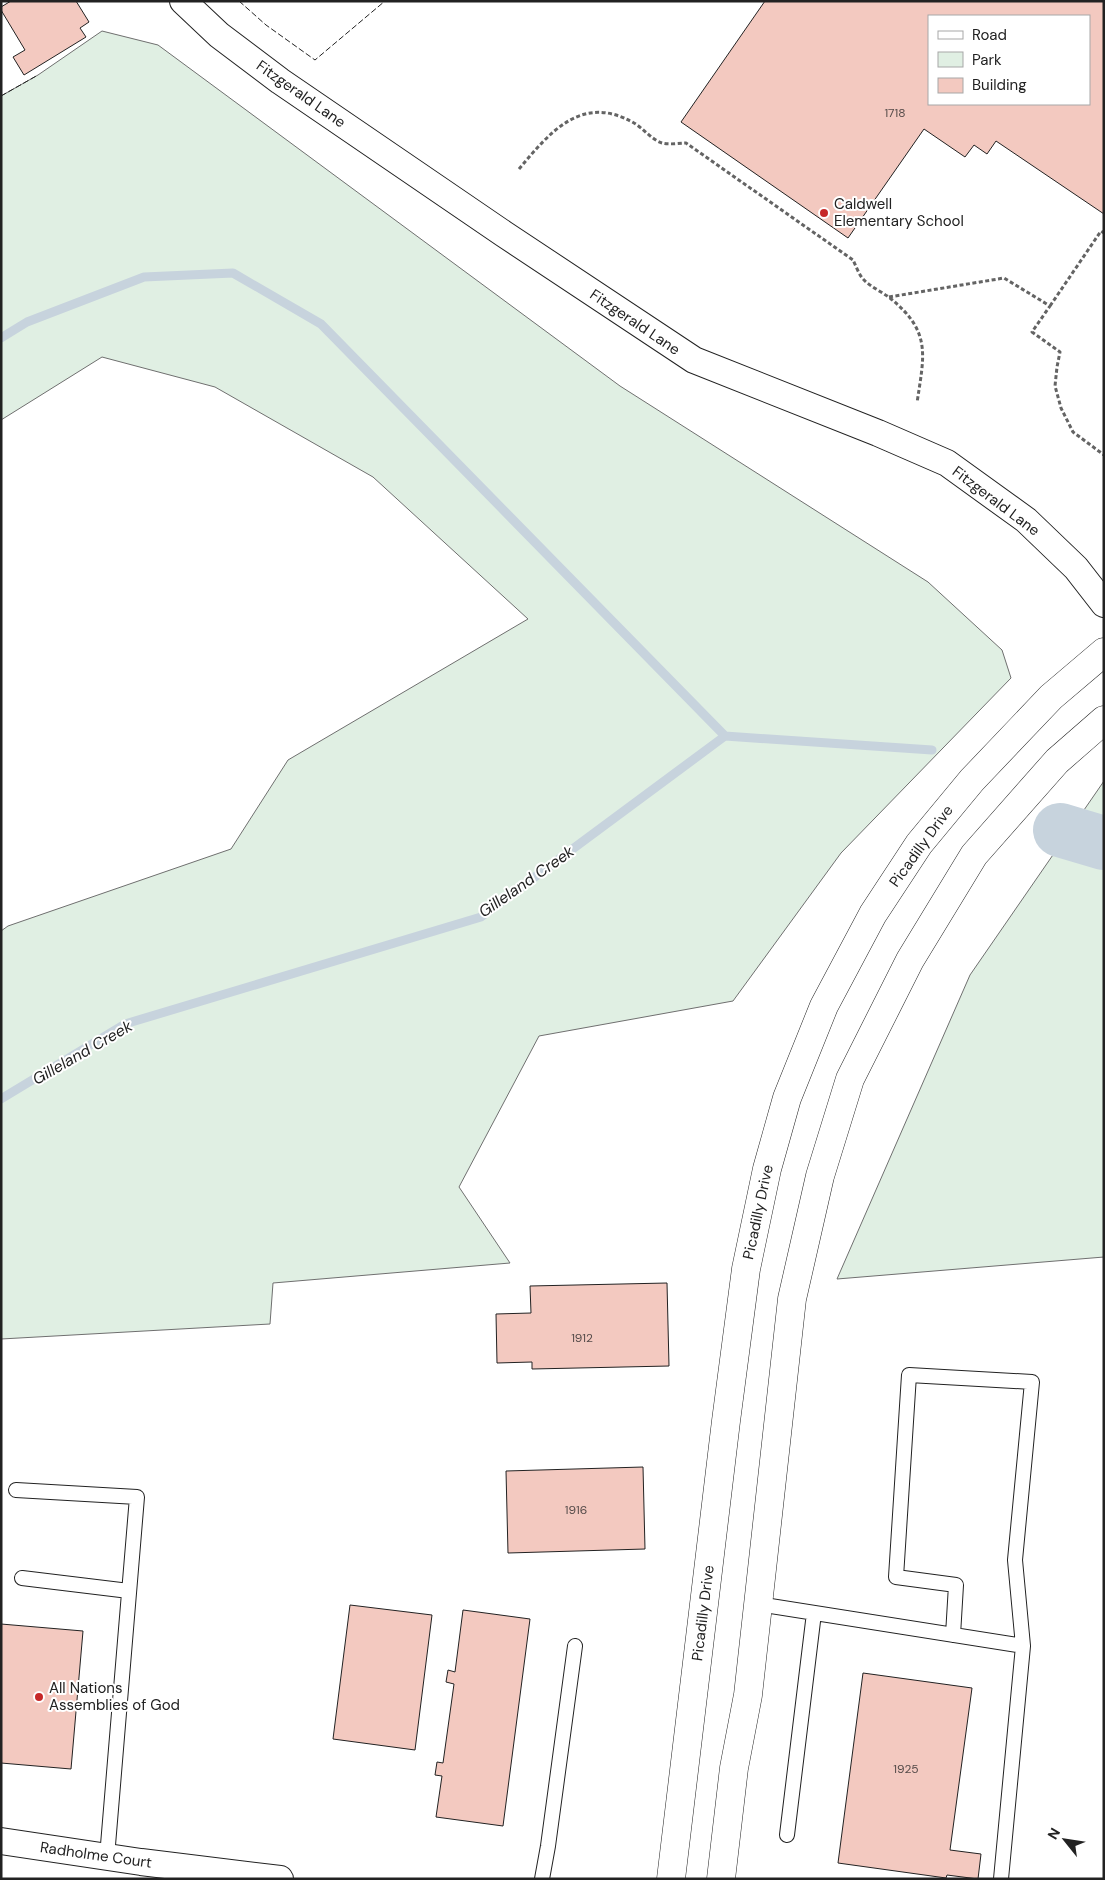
<svg xmlns="http://www.w3.org/2000/svg" width="1105" height="1880" font-family="'DM Sans',sans-serif">
	<rect width="100%" height="100%" fill="#fff"/>
	<path fill="#e0efe3" stroke="#6f6f6f" d="M102 31 158 45 620 386 928 582 1002 650 1011 678 841 853 733 1001 539 1036 459 1187 510 1263 273 1283 270 1324 1 1339V931L8 926 231 849 288 760 528 619 373 477 215 387 102 357 1 420V96L38 75Z
		M1104 781V1257L837 1279 970 975Z"/>
	<g fill="none" stroke-linecap="round" stroke-linejoin="round">
		<path stroke="#c7d3dd" stroke-width="9" d="M1 338 27 322 144 277 233 273 321 324 725 736
			M1 1099 125 1024 481 917 725 736 932 750"/>
		<path stroke="#c7d3dd" stroke-width="54" d="M1060 830 1104 843"/>
	</g>
	<path fill="#f3c9c0" stroke="#222" fill-rule="evenodd" d="M11 1H76L89 22 80 28 86 37 24 75 13 57 25 50 1 10V7Z
		M765 1H1104V214L996 141 987 154 974 145 965 157 924 129 848 238 681 122ZM929 16H1089V104H929Z
		M667 1283 669 1366 532 1369V1362L497 1363 496 1314 531 1313 530 1286Z
		M643 1467 645 1549 508 1553 506 1471Z
		M350 1605 432 1615 415 1750 333 1739Z
		M463 1610 530 1619 503 1826 436 1817 442 1776 435 1775 437 1762 443 1763 454 1684 446 1682 448 1670 455 1672Z
		M1 1624 83 1631 71 1769 1 1763Z
		M863 1673 972 1688 950 1850 981 1854 978 1879 947 1875 946 1878 838 1863Z"/>
	<g fill="none" stroke-linecap="round" stroke-linejoin="round">
		<defs>
			<path id="service" d="M16 1490 137 1497 107 1857
				M22 1578 129 1591
				M758 1604 1023 1646 1001 1879
				M953 1635 956 1585 896 1577 909 1375 1032 1382 1015 1560 1023 1646
				M787 1835 814 1613
				M542 1879 548 1846 575 1646"/>
			<path id="minor" d="M183 1 219 35 280 81 504 234 694 360 878 433 947 463 1026 520 1076 568 1104 604
				M1 1841 141 1862 280 1879"/>
			<path id="tertiary" d="M671 1879 726 1421 746 1269 767 1169 787 1098 824 1006 873 914 919 844 972 780 1051 697 1104 652
				M721 1879 734 1768 748 1695 792 1299 820 1176 850 1079 910 960 974 855 1057 761 1104 720"/>
		</defs>
		<use href="#service" stroke="#222" stroke-width="16"/>
		<use href="#minor" stroke="#222" stroke-width="28"/>
		<use href="#tertiary" stroke="#222" stroke-width="29"/>
		<path stroke="#646464" stroke-width="3" stroke-dasharray="4 2.5" stroke-linecap="butt" d="M519 169C550 132 582 93 634 123 643 128 652 140 662 143 669 145 679 143 686 143L853 260C856 266 859 275 864 280 871 287 882 292 890 298 932 332 924 355 917 403
			M889 297 1004 278 1050 306 1032 332 1060 352 1057 367 1055 386 1061 408 1073 432 1104 455
			M1050 306 1101 231 1104 233"/>
		<use href="#service" stroke="#fff" stroke-width="14"/>
		<use href="#minor" stroke="#fff" stroke-width="26"/>
		<use href="#tertiary" stroke="#fff" stroke-width="28"/>
		<path stroke="#222" stroke-width="1" stroke-dasharray="6 2.5" stroke-linecap="butt" d="M239 1 266 25 315 60 385 1
			M1 96 38 75"/>
	</g>
	<g fill="#c62828" stroke="#fff" stroke-width="2">
		<circle cx="824" cy="213" r="5"/>
		<circle cx="39" cy="1697" r="5"/>
	</g>
	<g text-anchor="middle" stroke-width="4" stroke-linejoin="round" paint-order="stroke">
		<g font-size="12" fill="#564c4a">
			<text x="895" y="117">1718</text>
			<text x="582" y="1342">1912</text>
			<text x="576" y="1514">1916</text>
			<text x="906" y="1773">1925</text>
		</g>
		<g font-size="15" fill="#222" stroke="#fff">
			<text transform="translate(301 94) rotate(35)" y="5">Fitzgerald Lane</text>
			<text transform="translate(635 322) rotate(34)" y="5">Fitzgerald Lane</text>
			<text transform="translate(996 501) rotate(37)" y="5">Fitzgerald Lane</text>
			<text transform="translate(921 846) rotate(-54)" y="5">Picadilly Drive</text>
			<text transform="translate(758 1212) rotate(-78)" y="5">Picadilly Drive</text>
			<text transform="translate(703 1613) rotate(-83)" y="5">Picadilly Drive</text>
			<text transform="translate(96 1855) rotate(8)" y="5">Radholme Court</text>
		</g>
		<g font-size="15" fill="#222" stroke="#fff" text-anchor="start">
			<text x="834" y="209">Caldwell<tspan x="834" dy="17">Elementary School</tspan></text>
			<text x="49" y="1693">All Nations<tspan x="49" dy="17">Assemblies of God</tspan></text>
		</g>
		<g font-size="16" font-style="italic" fill="#222" stroke="#fff">
			<text transform="translate(526 881) rotate(-35)" y="6">Gilleland Creek</text>
			<text transform="translate(82 1052) rotate(-30)" y="6">Gilleland Creek</text>
		</g>
	</g>
	<rect width="1105" height="1880" fill="none" stroke="#222222" stroke-width="5"/>
	<rect x="928" y="15" width="162" height="90" fill="#ffffff" stroke="#a7a7a7"/>
	<rect x="938" y="31" width="25" height="8" fill="#ffffff" stroke="#a7a7a7"/>
	<text x="972" y="40" font-size="15" fill="#222222">Road</text>
	<rect x="938" y="52" width="25" height="15" fill="#e0efe3" stroke="#a7a7a7"/>
	<text x="972" y="65" font-size="15" fill="#222222">Park</text>
	<rect x="938" y="78" width="25" height="15" fill="#f3c9c0" stroke="#a7a7a7"/>
	<text x="972" y="90" font-size="15" fill="#222222">Building</text>
	<g transform="translate(1065 1840) rotate(300)" stroke="#ffffff" stroke-width="4" paint-order="stroke">
	<path d="M0-4L9 19L0 12L-9 19Z" fill="#222222"/>
	<text y="-8" font-size="14" font-weight="bold" text-anchor="middle" fill="#222222">N</text>
	</g>
</svg>
